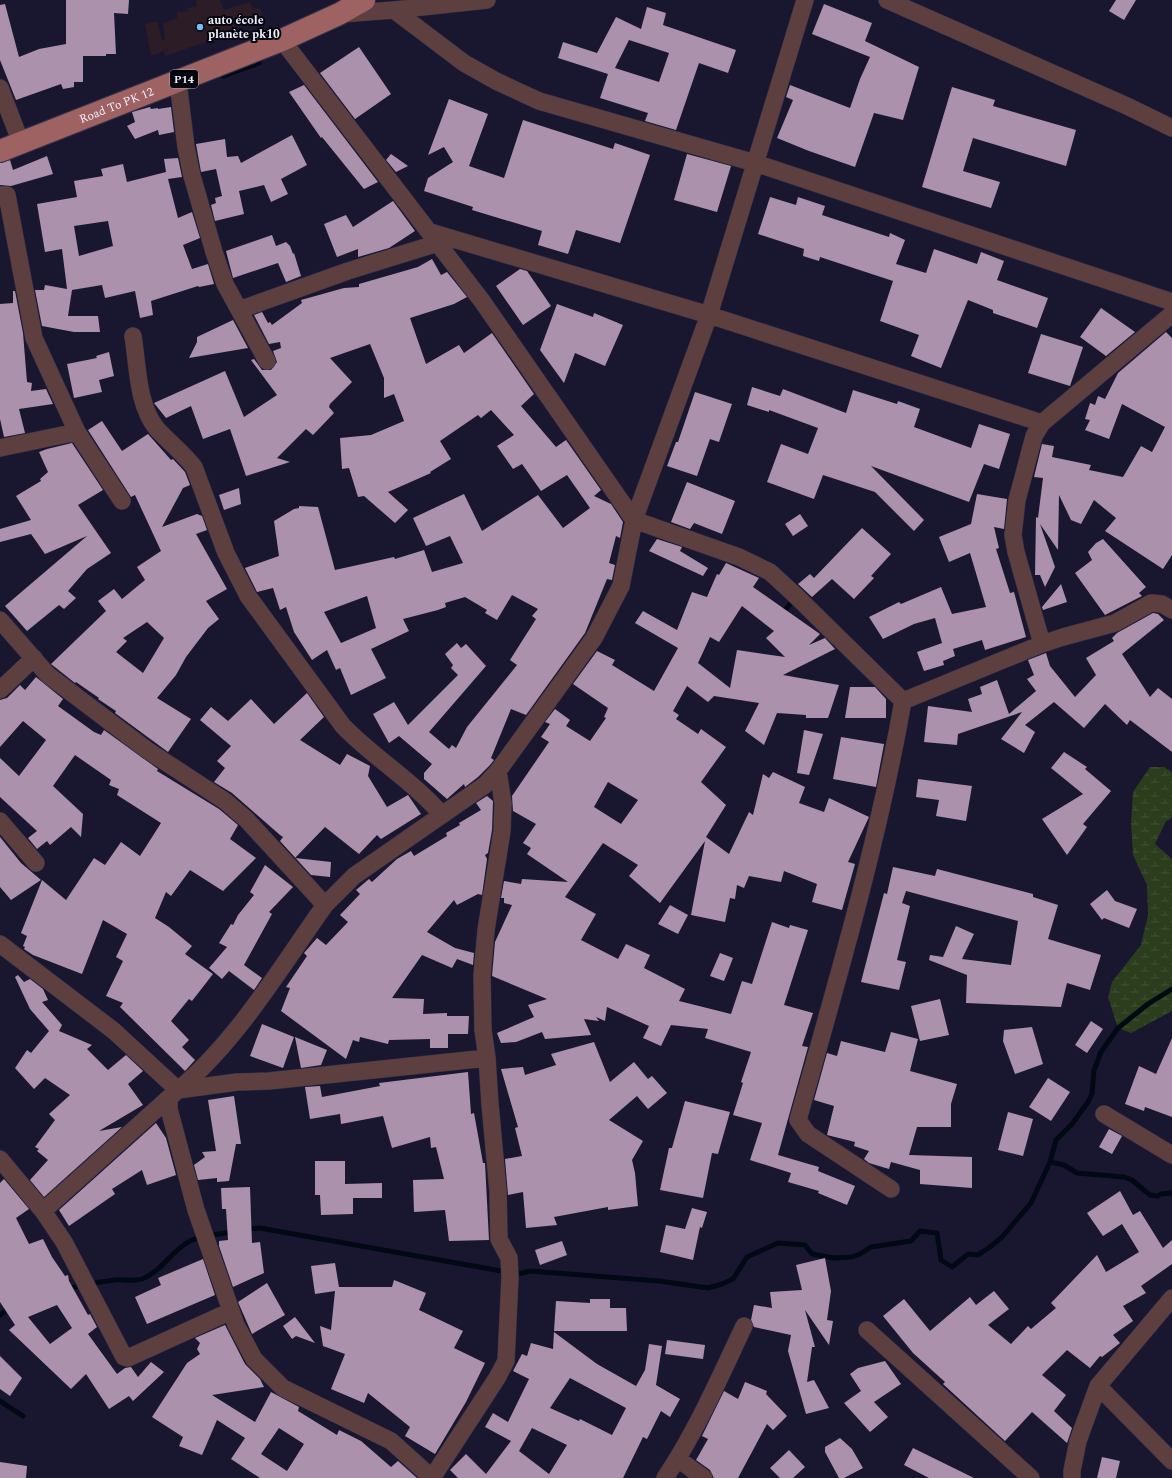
<svg xmlns="http://www.w3.org/2000/svg" width="1172" height="1478" font-family="Spectral,serif">
	<defs>
		<pattern id="wetland-marsh" width="20" height="14" patternUnits="userSpaceOnUse"><rect width="20" height="14" fill="#2b3d1d"/><path d="M1 5h8M5 5V1M11 12h8M15 12V8" fill="none" stroke="#405034"/></pattern>
	</defs>
	<rect width="100%" height="100%" fill="#191730"/>
	<path fill="#2c1c25" d="M196 0H220L224 10 250 2 252 9 260 8 262 16 228 30 229 34 165 56 164 51 151 56 145 24 157 21 162 40 165 39 163 24 177 18V12L188 11 187 8 197 6Z"/>
	<path fill="url(#wetland-marsh)" d="M1150 767H1164L1172 772V818L1166 821 1155 844 1172 859V1011L1131 1033 1118 1028 1108 997 1112 982 1141 945 1148 915 1147 885 1133 855 1131 823 1133 792Z"/>
	<g fill="none" stroke-linecap="round" stroke-linejoin="round">
		<path stroke="#000914" stroke-width="5" d="M223 76 259 63
			M781 615 795 598
			M1050 1162 1064 1165 1077 1173 1124 1177 1132 1180 1150 1195 1158 1196 1161 1194 1172 1193
			M246 1229 260 1228 518 1274 530 1271 659 1281 708 1288 722 1284 733 1279 747 1257 778 1243 805 1245 812 1254 834 1258 852 1257 860 1254 871 1247 911 1241 920 1231 937 1233 941 1260 952 1267 968 1254 978 1255 990 1247 1002 1237 1031 1203 1050 1162 1056 1140 1072 1124 1088 1102 1092 1094 1094 1070 1101 1052 1118 1028 1148 1004 1172 989
			M66 1289C82 1285 98 1282 114 1280 123 1279 133 1282 142 1279 160 1272 169 1255 185 1244 199 1234 217 1236 234 1231
			M0 1315 11 1307
			M0 1401 23 1416"/>
	</g>
	<path fill="#ac91ac" fill-rule="evenodd" d="M66 0H129L128 14 114 13 116 54H106V56H83V82H74V87L63 89 61 84 16 100 0 60V5L5 4 19 57 39 49 66 44Z
		M1116 0H1136L1124 20 1109 11Z
		M824 4 872 23 865 41 919 67 903 120 874 113 855 167 809 151 777 138 793 100 786 97 790 85 850 108 860 79 870 57 812 34Z
		M647 7 666 13 663 25 736 50 728 73 699 63 676 130 645 121 648 113 600 98 608 74 558 58 563 42 597 53 616 17 641 29ZM629 40 669 53 659 82 615 68Z
		M359 47 391 94 355 119 320 73Z
		M304 85 378 182 364 189 322 137 321 138 289 92Z
		M952 87 995 100 993 106 1076 130 1066 166 973 138 963 171 1000 182 991 208 922 187Z
		M449 99 488 114 469 166 504 178 523 120 613 149 615 143 650 155 620 243 576 230 568 254 538 245 542 231 472 210 473 207 424 191 428 178 453 162 444 147 428 155Z
		M150 107 151 109 158 108V109L171 107 174 132 159 135 158 130 135 139 127 126 135 122 132 112Z
		M292 135 307 165 281 179 288 194 271 202 264 185 239 191 244 214 215 221 211 205 216 203 215 198 222 196 216 169 201 172 196 144 225 139 227 157 238 156 241 163Z
		M391 154 408 166 396 172 386 160Z
		M687 154 731 166 717 212 674 200Z
		M47 156 53 174 11 186 0 185V163L10 160 13 170Z
		M178 158 182 177 168 179 178 218 192 212 200 238 183 245 192 269 208 264 214 284 199 287 198 286 151 301 153 315 140 318 135 291 105 298 102 285 72 290 68 316H98L100 332H74L42 326 35 290H44L45 285 67 289 62 249 45 252 37 204 77 197 74 181 103 176 101 169 123 164 127 182 166 172 164 159ZM108 221 113 246 79 256 74 226Z
		M770 197 796 205 798 197 825 206 822 215 889 237 890 233 905 240 896 264 926 273 934 249 977 264 981 252 1004 261 997 280 1048 298 1037 328 993 313V310L968 300 941 368 911 356 919 335 880 321 893 281 820 257 819 261 803 256 804 249 758 234Z
		M393 201 415 231 389 248 358 257V249L337 257 324 224 346 215 353 227Z
		M272 235 276 246 286 242 290 246 293 254 294 253 301 276 286 282 278 263 233 278 226 251Z
		M432 259 441 275 447 272 467 297 454 304 410 318 426 364 459 345 464 353 492 333 534 394 521 406 556 447 566 440 601 490 594 496 611 504 623 522 620 538 616 536 609 563 615 565 612 580 607 579 585 633 526 715 511 709 491 758 494 760 490 765 478 777 465 787 464 784 447 799 424 779V773L432 764 399 736 389 743 373 714 394 702 408 725 458 675 451 668 453 665 445 654 457 643 461 648 466 644 486 666 429 732 449 749 452 745 456 748 467 727 517 665 510 660 536 619 532 616 538 609 512 595 497 620 485 613 487 610 465 597 445 603 446 607 438 610 403 619 409 631 371 649 386 678 351 695 340 668 336 670 327 650 312 660 294 632 286 607 280 610 273 588 257 592 245 568 279 556 274 521 294 509 299 508V506L318 507 335 570 394 557 395 559 424 550 432 572 463 563 450 536 426 546 413 518 464 494 482 531 538 495 563 528 590 508 567 475 541 491 522 464 513 469 497 446 514 435 491 410 481 418 478 415 440 441 451 459 430 472 431 473 388 492 408 510 395 523 364 496 358 497 349 468 342 469 340 438 371 435 404 421 394 394 384 398V378L370 344 330 358 352 382 330 404 329 407 334 413 313 435 306 429 277 458 290 462 246 476 230 429 203 439 191 406 166 418 154 403 225 371 244 417 277 395 251 360 254 359 262 370H271L277 362 273 351 281 348 280 342 269 344 254 315 262 312 268 323 270 322 272 325 302 303 301 300 344 288 359 287V284L418 267ZM367 596 376 628 341 643 324 612Z
		M520 269 527 271 551 306 523 325 496 286Z
		M13 291H15L23 333 27 382 32 383 31 391 46 389 53 404 19 409 25 433 4 437 0 419V304L13 303Z
		M557 304 593 317 594 313 623 325 605 366 575 353 564 383 540 350Z
		M1101 308 1135 332 1106 356 1080 337Z
		M233 320 248 348 189 358 197 342V337Z
		M1166 332 1172 338V555L1163 569 1105 531 1116 518 1094 500 1081 524 1071 520 1059 495 1058 550 1040 524 1055 567 1045 587 1040 575H1035L1036 517 1038 518 1043 478 1034 477 1042 444 1054 446 1052 457 1091 465 1089 470 1123 477 1141 446 1152 452 1165 427 1122 404 1109 439 1085 430 1090 420 1085 419 1090 403 1095 405 1098 396 1105 399 1118 373Z
		M1041 334 1083 347 1070 386 1028 373Z
		M109 352 114 376 99 380 102 392 74 398 67 364 97 358 96 356Z
		M752 387 780 396 783 389 846 413 853 390 897 404 898 401 920 409 914 427 971 448 979 424 1010 434 999 469 984 464 969 502 871 466 924 520 914 531 875 492 823 475 814 499 767 482 781 444 808 454 818 428 769 410V412L747 405Z
		M695 392 732 404 719 442 710 439 697 476 667 466 676 442H678Z
		M102 421 122 451 148 434 171 460 173 459 185 472 190 485 183 488 162 527 197 514 202 516 207 530 196 534 227 589 206 601 219 619 208 628 186 657 176 675 157 698 191 719 168 752 115 713 116 711 98 699 99 698 76 682 75 683 51 664 106 611 98 601 114 589 122 599 145 580 137 567 161 551 135 495 131 497 88 430ZM147 622 164 638 143 673 116 652 127 641 123 638Z
		M72 443 103 490 78 505 111 553 87 569 68 591 76 598 64 609 59 605 27 631 5 606 87 536 45 554 31 534 0 542V529L31 520 16 496 41 481 40 479 48 472 39 452 47 449Z
		M687 482 735 501 722 534 694 523 690 529 671 522Z
		M239 488 241 504 224 510 219 495Z
		M977 494 1007 499 1004 529 994 527 999 548 996 549 1010 593 1014 592 1026 637 985 650 982 640 953 649 955 656 943 661 944 665 924 671 917 652 942 643 935 618 914 624 883 639 869 617 899 602 901 604 941 587 952 614 986 607 970 553 949 562 939 537 971 524Z
		M800 514 808 526 793 536 785 524Z
		M862 528 891 554 871 576 874 578 854 599 832 579 812 597 798 584 810 574 814 578Z
		M657 539 682 547 680 551 708 568 703 576 649 551Z
		M1103 539 1146 587 1139 593 1142 596 1105 615 1075 573 1092 560 1088 552 1096 543Z
		M726 563 759 578 753 587 820 634 809 645 825 638 835 649 783 675 839 685 828 718H806V715L777 713 764 745 745 731 759 703 714 696 708 702 687 686 673 711 679 715 676 719 698 734 701 729 726 747 701 782 726 805 706 837 729 854 749 812 753 815 763 774 769 778 773 772 805 787 799 803 824 812 829 798 869 817 848 862 855 864 842 910 812 902 817 884 784 871 781 882 749 876 744 888 737 885 735 899 730 898 725 922 691 915 705 841 660 903 629 876 638 865 603 843 565 897 596 914 581 940 618 959 626 944 650 955 644 968 685 989 679 1001 731 1014 742 981 752 984 772 922 789 928 790 925 808 930 784 1005 813 1013 802 1046 808 1047 778 1155 819 1167 818 1171 855 1186 847 1205 818 1193 819 1191 788 1182 791 1173 750 1160 762 1123 733 1115 743 1083 741 1082 751 1052 705 1038 708 1029 671 1025 661 1046 643 1038 649 1026 607 1007 605 1021 596 1017 599 1021 584 1019 591 1035 545 1039 542 1032 516 1042 501 1043 497 1033 534 1017 528 1005 547 999 492 976 495 942 512 905 504 903V898H501L504 881 521 884 522 879 568 882 527 854 531 848 523 843 536 824 513 811 512 796 549 742 541 737 550 724 545 722 555 709 570 720 566 726 590 741 606 718 604 717 608 708 573 684 597 651 615 660 612 665 654 691 678 648 635 623 643 611 677 630 692 592 707 597 717 574 719 575ZM742 606 774 631 766 638 785 657 737 650 730 688 698 663 710 637 719 642ZM608 782 638 800 621 824 594 807Z
		M1061 584 1067 602 1043 610 1042 607Z
		M1153 613 1158 614 1164 620 1122 654 1150 697 1158 688 1172 699V752L1130 720 1127 725 1105 704 1084 728 1054 702 1025 725 1035 732 1024 753 1001 739 1022 712 958 734 957 745 924 742 928 706 972 712 968 699 982 694 980 687 997 680 1009 714 1036 691 1027 679 1034 675 1028 660 1046 653 1050 666 1075 697 1096 675 1086 658 1114 641 1112 638 1117 633Z
		M36 677 63 699 58 706 94 732 101 735 104 730 158 769 157 771 219 809 238 825 230 839 256 858 223 891 190 870 171 896 166 892 155 918 169 927 192 946 185 954 213 974 192 1001 189 999 171 1021 189 1040 182 1047 195 1060 185 1071 120 1007 123 1003 106 996 123 961 116 957 127 934 103 920 82 974 33 955 24 949 25 947 23 946 27 936 21 933 42 880 66 900 94 858 105 865 121 842 140 856 161 823 117 795 119 789 109 785 111 780 75 755 53 786 83 814 81 837 71 827 50 845 47 841 37 849 28 838 37 831 0 797V758L19 776 46 740 23 721 0 747V700L7 698 20 685 25 690Z
		M850 687H875L886 699V718H845Z
		M307 693 324 717 300 740 340 765 347 754 370 766 368 776 387 807 408 795 421 814 381 839 377 835 359 854 325 827 295 858 331 862 330 877 311 875 280 841 283 837 280 835 282 833 280 835 232 793 214 782 225 768 217 761 231 746 200 720 211 707 228 721 251 699 274 724Z
		M804 730 823 734 809 775 797 773Z
		M841 737 884 744 876 787 833 779Z
		M1064 752 1087 767 1085 769 1111 791 1083 824 1087 827 1067 855 1042 819 1083 794 1051 768Z
		M918 779 972 786 966 821 936 816 939 800 916 797Z
		M487 796 493 801 492 830 488 853 485 855 487 859 482 895 478 894 457 905 454 900 427 932 455 948 474 953 473 965 457 959 452 968 422 955 392 998 424 999 423 1014 447 1013V1016H469L468 1034H448V1048H430V1039L389 1040 388 1044 360 1037 359 1042 353 1040 346 1059 281 1011 290 988 286 987 307 956 304 953 317 938 326 945 348 922 340 915 360 894 356 890 369 879 372 882 397 859 411 851 414 856 447 836 446 833 460 825 459 823 481 810 476 803Z
		M0 837 21 863 41 880 11 900 0 887Z
		M265 865 293 887 269 912 272 914 244 965 262 978 254 990 229 971 222 979 209 968 227 947 219 943 231 924 233 925 238 915 254 895 250 892Z
		M893 867 935 876 937 869 1033 894V897L1058 905 1048 939 1101 955 1090 990 1067 983 1061 1007 966 1003 967 975 929 960 930 955 943 957 956 926 974 934 962 959 1011 965 1018 921 906 891 902 903 910 906 897 960 906 962 899 990 861 982 884 893 887 894Z
		M1107 890 1115 901 1137 909 1129 928 1104 918 1102 920 1090 904Z
		M670 905 688 915 678 934 658 924Z
		M720 953 733 958 724 981 710 976Z
		M18 975 24 982 30 979 43 989 48 1000 42 1002 62 1025 59 1031 92 1045 87 1049 108 1070 126 1055 143 1071 128 1084 143 1105 99 1131 122 1127 44 1197 30 1180 48 1160 37 1151 39 1149 35 1147 55 1120 49 1114 70 1095 45 1078 34 1089 15 1068 27 1050 31 1053 49 1031 30 1009 15 977Z
		M940 999 949 1035 920 1041 911 1006Z
		M1091 1021 1103 1029 1087 1053 1075 1045Z
		M262 1024 294 1037 283 1068 250 1056Z
		M1032 1027 1043 1064 1015 1074 1003 1041 1004 1030Z
		M891 1032 918 1039 910 1071 957 1084 951 1104V1127H917L909 1155 972 1157V1188L920 1184V1170L891 1162 889 1169 869 1163 864 1159 869 1151 854 1146 855 1142 827 1135 834 1106 814 1100 827 1053 837 1056 841 1041 885 1052Z
		M295 1037 327 1050 321 1065 301 1068Z
		M1172 1038V1117L1145 1107 1144 1111 1125 1104 1139 1066 1156 1074Z
		M594 1042 610 1082 634 1062 648 1079 652 1076 667 1093 648 1109 637 1096 609 1120 643 1141 632 1160 635 1173 638 1206 608 1210V1207L554 1217 557 1225 526 1228 523 1192 508 1195 505 1159 522 1156 515 1128 518 1127 501 1069 523 1067 525 1075 556 1065 551 1054Z
		M468 1072 471 1114 474 1113 483 1163H485L489 1240 449 1241 445 1210 414 1212 413 1180 444 1179 436 1147 431 1148 430 1137 392 1148 383 1116 341 1124 340 1114 310 1119 305 1087 320 1086 322 1097 380 1086 379 1083Z
		M1048 1078 1070 1092 1051 1121 1029 1107Z
		M234 1096 241 1144H236L229 1181 217 1182V1178L198 1180 194 1165 205 1157 202 1152 216 1151 208 1100Z
		M685 1101 730 1112 718 1154 712 1153 703 1198 660 1190 669 1148H672Z
		M1008 1112 1033 1119 1023 1156 998 1150Z
		M156 1123 166 1138 176 1175 147 1185 142 1170 112 1189 115 1194 69 1226 59 1210Z
		M1109 1129 1122 1136 1112 1154 1099 1147Z
		M315 1161H345V1184L382 1183V1198H353V1214L321 1215 320 1195H315Z
		M4 1179 29 1209 16 1218 29 1244 43 1239 52 1257 65 1276 68 1275 69 1281 88 1315 90 1314 97 1327 88 1334 117 1374 125 1368 131 1367 138 1377 151 1362 164 1372 133 1401 129 1396 109 1409 86 1374 71 1389 9 1330 15 1325 0 1302V1183ZM57 1305 72 1328 50 1344 28 1317Z
		M250 1187 252 1243 260 1242 264 1273 233 1287 219 1246V1241L228 1240 226 1209H222L221 1188Z
		M1120 1191 1133 1215 1140 1211 1163 1248 1172 1240V1264L1141 1286 1146 1293 1123 1306 1133 1321 1113 1335 1120 1343 1102 1357 1100 1356 1090 1368 1067 1350 1042 1375 1066 1395 1054 1411 1072 1428 1067 1443 1032 1412 1005 1441 943 1384 945 1382 913 1353 883 1316 904 1299 930 1331 970 1297 976 1305 994 1291 1009 1309 988 1325 1011 1344 1028 1326 1031 1329 1056 1308 1051 1303 1097 1255 1106 1272 1139 1252 1122 1224 1103 1236 1087 1213Z
		M692 1208 707 1212 702 1228 700 1227 693 1260 660 1252 666 1225 685 1229Z
		M562 1241 567 1255 540 1265 535 1250Z
		M825 1258 831 1291 827 1320 833 1321 829 1345 805 1310 815 1347H812L807 1382 814 1380 829 1408 806 1414 788 1351 791 1335 754 1327 751 1320 754 1305 772 1308 770 1292 802 1290 796 1265Z
		M203 1259 215 1295 147 1324 135 1297 161 1285 158 1278Z
		M335 1263 339 1287H392L394 1280 426 1293 419 1310 463 1331 454 1348 485 1363 466 1402 435 1454 405 1436 410 1427 368 1393 364 1403 331 1389 345 1354 323 1346 320 1326 331 1330 335 1291 315 1294 311 1266Z
		M267 1283 285 1315 252 1334 238 1302Z
		M590 1299H610V1308H626L627 1331H554L556 1301 590 1303Z
		M295 1317 315 1343 296 1336 292 1339 283 1326Z
		M225 1325 245 1364 260 1379 264 1387 212 1395 255 1422 271 1392 299 1407 298 1411 337 1435 339 1430 361 1441 391 1467 398 1461 417 1478H260L231 1459 245 1438 217 1420 202 1455 179 1446 183 1437 152 1417 187 1363 200 1354 197 1349 200 1343 195 1338ZM279 1428 304 1444 287 1471 261 1454Z
		M554 1332 597 1364 636 1386 645 1370 649 1344 662 1346 656 1385 680 1399 670 1417 661 1411 647 1439 643 1437 623 1478H458L450 1470 466 1454 486 1474 511 1441 485 1427 493 1413 508 1422 529 1379 513 1371 522 1354 527 1356 531 1343 553 1349ZM570 1378 626 1408 612 1435 580 1419 579 1421 550 1408ZM532 1428 567 1445 549 1474 519 1451Z
		M667 1340 705 1345 703 1359 665 1354Z
		M0 1356 22 1378 10 1396 0 1389Z
		M885 1361 901 1384 874 1402 888 1417 870 1432 844 1403 861 1391 850 1374 858 1368Z
		M745 1382 767 1391 766 1394 787 1416 773 1430 767 1424 738 1478H714L710 1470 696 1460 708 1439 702 1436 724 1391 738 1399Z
		M840 1438 852 1449 863 1468 844 1478H839L825 1452V1447Z
		M913 1448 974 1478H929L904 1465Z
		M789 1450 805 1467 793 1478H780L770 1468Z
		M1102 1457 1120 1461 1116 1478H1097Z
		M0 1462 27 1466 26 1478H0Z"/>
	<g fill="none" stroke-linecap="round" stroke-linejoin="round">
		<defs>
			<path id="minor" d="M887 0 1127 106 1172 128
				M394 10 464 63 496 81 539 101 755 163 1172 302
				M341 14 394 10 487 0
				M282 40 482 301 634 520 739 557 770 572 795 595 903 701C878 843 837 981 798 1120L808 1134 891 1189
				M178 82 186 147 192 176 214 252 225 284 267 361
				M0 88 21 143
				M0 195H7L34 338 77 432 122 501
				M430 232 709 315 1042 423
				M239 310 348 271 438 243
				M133 336C138 366 137 405 157 429 169 442 183 453 194 467L226 553 248 596 343 726C374 758 413 781 442 815
				M0 448 77 432
				M0 620 48 675 147 750 225 801 246 819 325 905
				M1042 644 1016 552 1013 535 1017 500 1034 436 1042 423 1172 314
				M0 690 34 658
				M903 701 1042 644 1063 637 1115 623 1151 603 1162 604 1172 610
				M0 821 36 863
				M0 944 114 1031 178 1090 237 1082 269 1081 487 1058
				M1104 1114 1172 1155
				M0 1159 43 1211 64 1242 124 1357 128 1358 231 1311
				M43 1211 171 1096
				M867 1330 1031 1478
				M1098 1386 1172 1461
				M678 1459 704 1478
				M432 1478 391 1441 283 1388 254 1359 236 1325 196 1210 169 1109V1101L171 1096C235 1045 278 971 325 905L354 876 485 785 498 771 594 638 621 586 634 520 709 315 805 0
				M432 1478 497 1378 506 1361 510 1277 509 1258 499 1239 498 1191 490 1104 487 1058 483 1030 482 976 486 930 502 831 503 803 498 771
				M665 1478C697 1430 720 1377 744 1326
				M1072 1478V1471L1078 1441 1098 1386 1172 1298"/>
			<g id="primary">
				<path id="s1" d="M0 151 282 40 339 14 364 0"/>
			</g>
		</defs>
		<use href="#minor" stroke="#333149" stroke-width="18"/>
		<use href="#primary" stroke="#333149" stroke-width="24"/>
		<use href="#minor" stroke="#5d3f3f" stroke-width="17"/>
		<use href="#primary" stroke="#9e6262" stroke-width="22"/>
	</g>
	<circle fill="#74c0f6" stroke="#05050e" stroke-width="1.5" cx="200" cy="27" r="4"/>
	<g text-anchor="middle" stroke-width="4" stroke-linejoin="round" paint-order="stroke">
		<rect fill="#05050e" stroke="#a8a8b5" stroke-width="1" x="170" y="70" width="28" height="18" rx="3"/>
		<g font-size="11" font-weight="bold" fill="#eeeefd">
			<text x="184" y="83">P14</text>
		</g>
		<g font-size="12" font-weight="bold" fill="#eeeefd" stroke="#05050e" text-anchor="start">
			<text x="208" y="24">auto école<tspan x="208" dy="14">planète pk10</tspan></text>
		</g>
		<g font-size="12" fill="#eeeefd" stroke="#05050e">
			<text dy="4" stroke="none"><textPath href="#s1" startOffset="125">Road To PK 12</textPath></text>
		</g>
	</g>
</svg>
